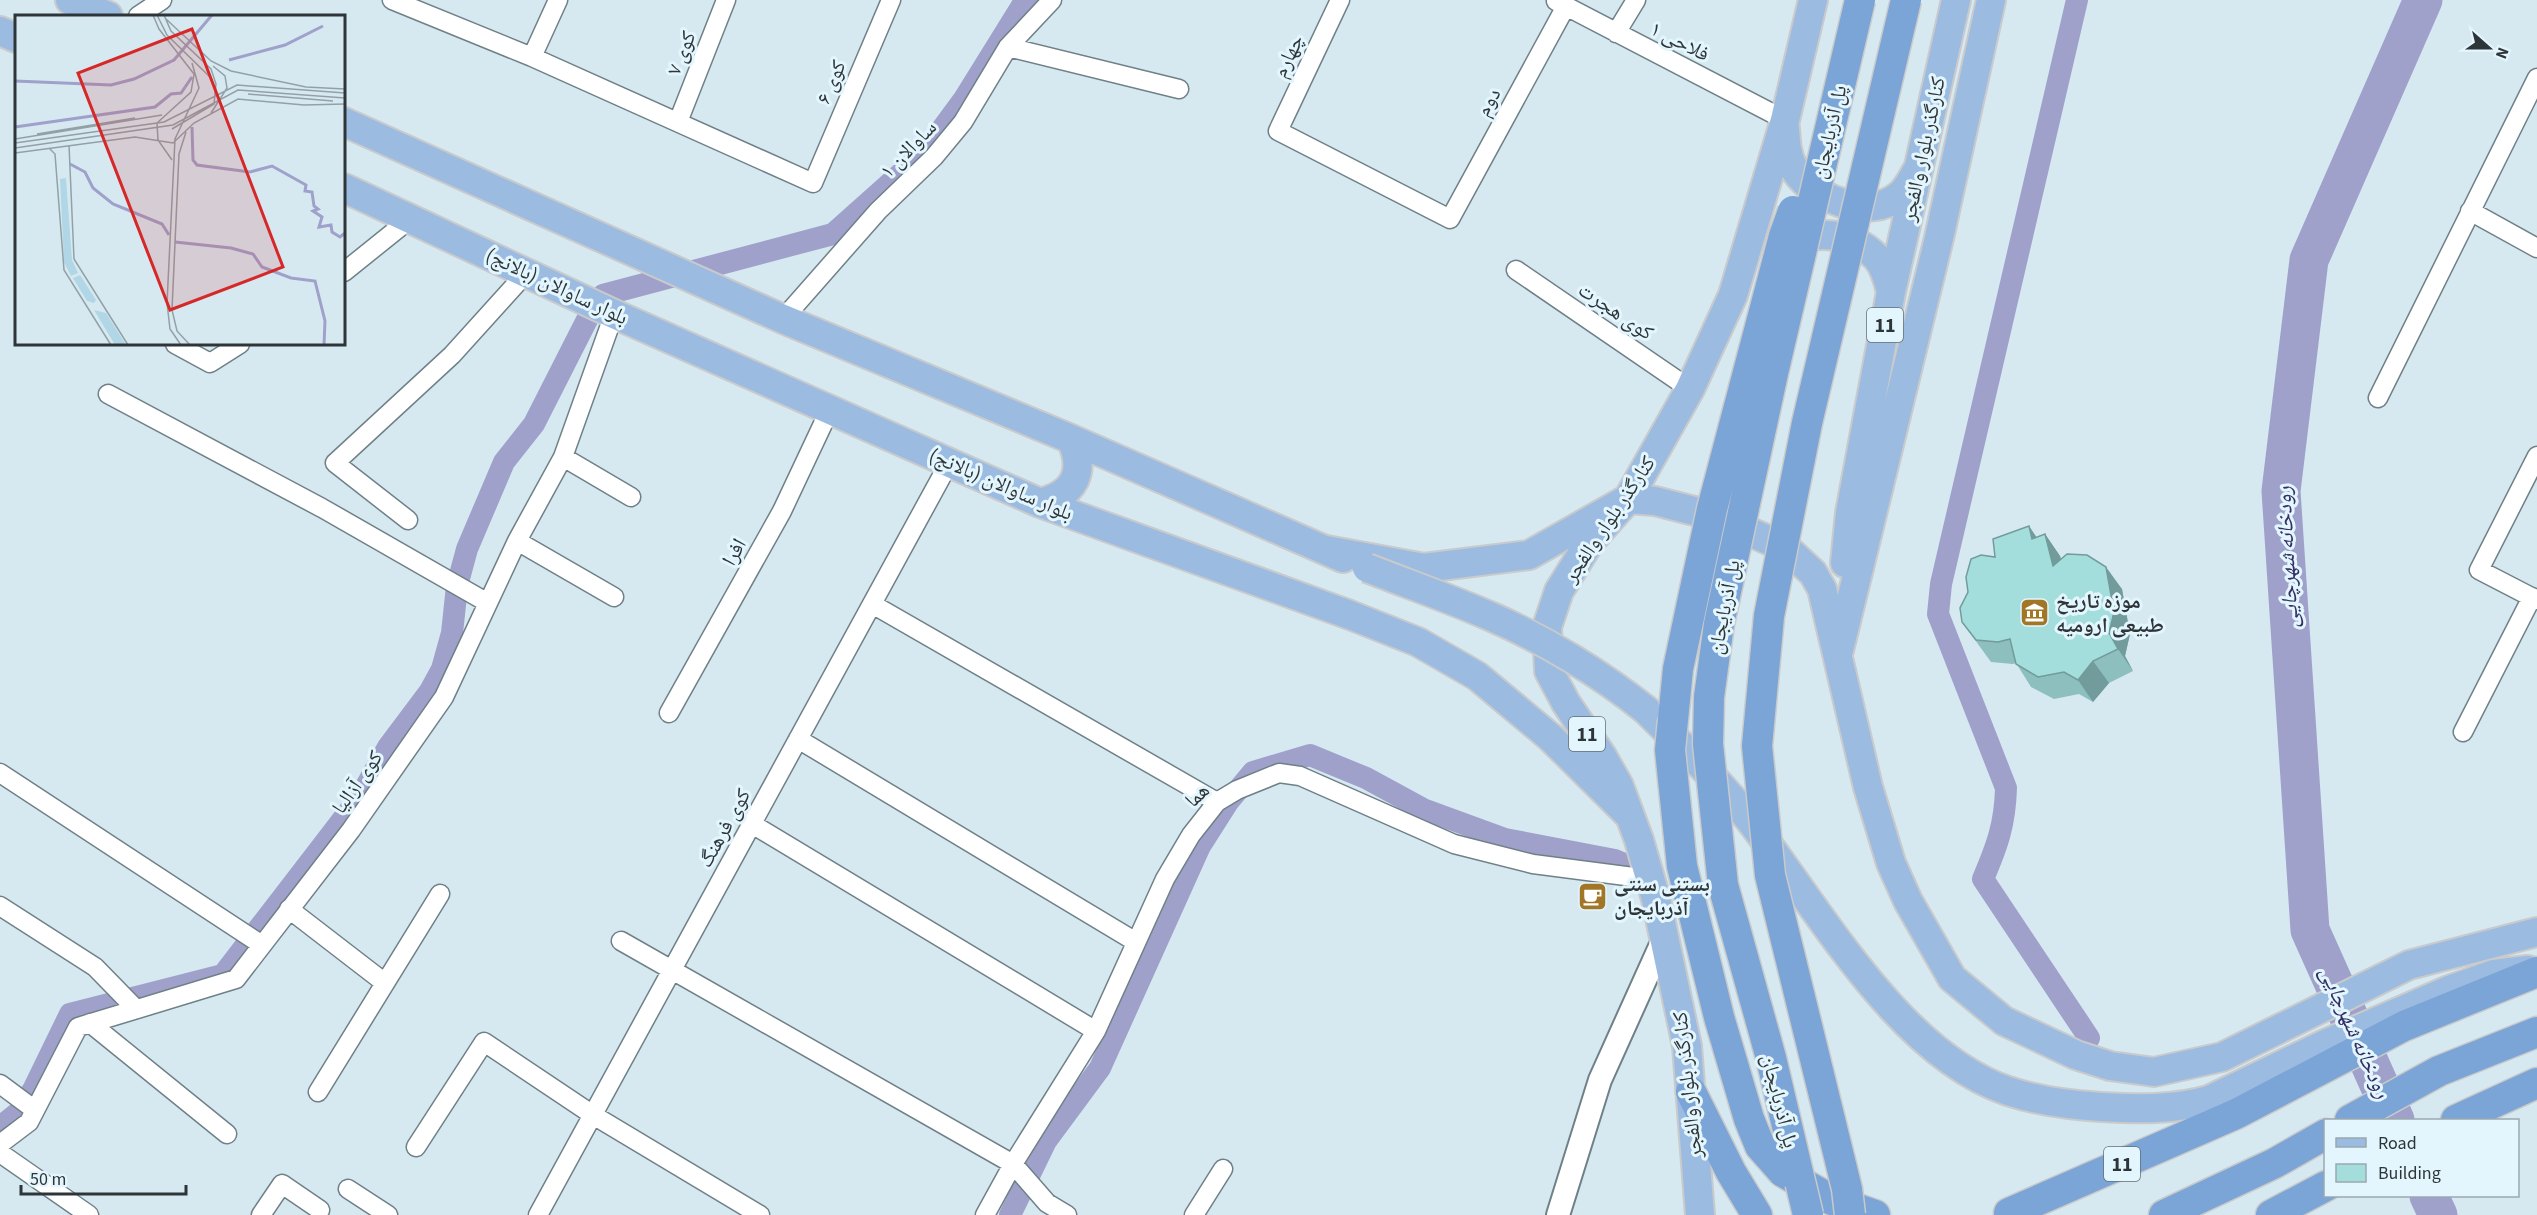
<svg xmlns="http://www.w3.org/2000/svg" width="2537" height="1215" font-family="'Source Sans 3','Noto Naskh Arabic',sans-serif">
	<rect width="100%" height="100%" fill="#d6e9f1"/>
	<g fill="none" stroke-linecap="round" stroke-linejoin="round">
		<path stroke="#a0a1cb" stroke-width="22" d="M2077 0 1941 584 1938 614 2006 788C2005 825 1997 846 1983 879L2089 1038
			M0 1127 19 1112 33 1090 70 1014 223 975 360 797 388 747 430 691 442 669 452 633 457 586 467 549 504 462 534 424 595 304 603 295 833 234 925 152 964 99 1023 4 1030 0
			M1010 1215 1046 1141 1100 1068 1200 846 1228 802 1253 772 1310 755 1366 778 1423 809 1505 839 1615 860 1645 873"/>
		<path stroke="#a0a1cb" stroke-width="39" d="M2395 1120 2310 930 2281 491 2309 260 2423 0
			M2429 1196 2438 1215"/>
		<defs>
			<path id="minor" d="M392 0 532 57 813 183 891 0
				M1340 0 1278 131 1450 219 1566 6
				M1556 1 1785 120
				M138 16 162 0
				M1616 33 1636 0
				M1008 47 1179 89
				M532 57 558 0
				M678 122 726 0
				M2470 211 2537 248
				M1516 270 1690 389
				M344 272 410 219
				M783 319 878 211 934 157 963 122 1008 47 1052 0
				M175 344 210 363 240 344
				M108 394 322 508 488 603
				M2378 398 2537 78
				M2537 456 2479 570 2537 600
				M563 457 631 497
				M408 520 335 463 452 355 527 272
				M517 541 614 597
				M872 604 1217 802
				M669 713 782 511 830 409
				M2463 732 2532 597
				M798 739 1136 942
				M0 773 262 945
				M752 824 1096 1031
				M0 906 95 967 136 1009
				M289 909 385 983
				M621 941 1013 1164 1047 1203 1067 1215
				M90 1023 227 1134
				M0 1084 35 1110
				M318 1092 440 894
				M0 1144 29 1122 78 1027 236 979 351 830 444 697 517 541 563 457 614 314
				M416 1147 484 1042 593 1115 760 1215
				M0 1153 89 1215
				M348 1189 388 1215
				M261 1215 282 1184 320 1210
				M538 1215 949 463
				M985 1215 1013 1164 1096 1031 1165 879 1191 835 1217 802 1237 790 1279 773 1300 776 1454 844 1533 864 1649 879
				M1194 1215 1223 1169"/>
			<path id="tertiary" d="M1558 1215 1600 1080 1664 938"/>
			<path id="primary" d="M70 0 108 16
				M0 31 16 38
				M344 122 783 319 1071 439 1343 558
				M1785 129C1786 142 1786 152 1792 165 1808 198 1870 222 1900 195 1907 189 1911 181 1916 172
				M344 188 614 314 1040 503 1350 615 1418 642 1477 676 1550 737 1629 815
				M1785 247C1813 227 1852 233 1876 257 1885 266 1888 280 1891 292
				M1040 503C1075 494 1086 472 1071 439
				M1326 550 1424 568 1529 555 1628 499 1655 501 1714 516 1786 548 1813 573 1822 589 1868 787 1891 863 1908 901 1952 978 2004 1021 2076 1055 2110 1066 2154 1072 2222 1057 2409 965 2537 932
				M1845 563 1850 513 1891 292 1956 0
				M1839 650 1939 238 1991 0
				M1646 710C1681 745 1718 780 1749 819 1818 907 1898 1054 2008 1091 2038 1101 2069 1105 2101 1107 2137 1109 2174 1110 2209 1100L2325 1044 2449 990 2494 974 2528 970
				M1700 1215 1687 1046 1656 899 1639 840 1619 786 1602 756 1566 703 1549 671 1547 627 1559 591 1589 543 1628 499 1690 389 1733 295 1785 120 1813 0"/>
			<path id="trunk" d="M1691 1092 1731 1172 1757 1215
				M2350 1120 2439 1071 2537 1032
				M2456 1120 2537 1083
				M1783 1172 1832 1200 1875 1215
				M2009 1213 2236 1114 2404 1026 2537 972
				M2164 1215 2275 1163 2326 1134
				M2271 1215 2326 1186"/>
		</defs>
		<use href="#minor" stroke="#6f8087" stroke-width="21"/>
		<use href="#tertiary" stroke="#6f8087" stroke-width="26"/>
		<use href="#primary" stroke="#c9cacb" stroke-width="32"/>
		<use href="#trunk" stroke="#c9cacb" stroke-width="33"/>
		<use href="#minor" stroke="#fff" stroke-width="18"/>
		<use href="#tertiary" stroke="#fff" stroke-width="22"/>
		<use href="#primary" stroke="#9cbbe1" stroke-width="28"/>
		<use href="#trunk" stroke="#7ba4d7" stroke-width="30"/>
		<defs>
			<path id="primary-bridge" d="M1367 568C1408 584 1451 599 1492 617 1545 640 1601 674 1646 710"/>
			<path id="trunk-bridge" d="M1783 1172 1760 1146 1749 1119 1719 1017 1682 866 1670 750 1678 669 1712 509 1784 236 1793 211
				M1808 1215 1771 1058 1723 885 1708 744 1709 697 1719 624 1773 373 1860 0
				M1850 1215 1847 1189 1770 875 1757 746 1769 616 1807 423 1906 0"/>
		</defs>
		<use href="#primary-bridge" stroke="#c9cacb" stroke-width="32" stroke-linecap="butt"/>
		<use href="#trunk-bridge" stroke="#c9cacb" stroke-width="33" stroke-linecap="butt"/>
		<use href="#primary-bridge" stroke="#9cbbe1" stroke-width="28"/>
		<use href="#trunk-bridge" stroke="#7ba4d7" stroke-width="30"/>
	</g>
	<path fill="#8cbfbe" d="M2045 534 2060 556 2061 559 2122 589 2130 634 2125 656 2133 671 2109 683 2093 702 2079 694 2054 699 2031 687 2016 663 2013 664 1991 662 1962 622 1995 557Z"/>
	<path fill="#729b9b" d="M2029 526 2044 548 2032 539Z
		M2045 534 2060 556 2069 588 2053 566Z
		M2106 567 2122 589 2130 634 2125 656 2133 671 2118 649 2109 633Z
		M2093 661 2109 683 2093 702 2078 680Z"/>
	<path fill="#a3dedd" stroke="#729b9b" stroke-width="1.5" d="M2029 526 2032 539 2045 534 2053 566 2067 554 2087 555 2106 567 2114 612 2109 633 2118 649 2093 661 2078 680 2064 672 2038 677 2016 664 2010 639 1998 642 1976 640 1962 622 1960 608 1968 592 1966 577 1971 559 1981 555 1995 557 1993 539Z"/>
	<defs>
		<symbol id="museum-square" viewBox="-11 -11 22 22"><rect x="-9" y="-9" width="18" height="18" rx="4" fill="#a17626" stroke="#e3f6fe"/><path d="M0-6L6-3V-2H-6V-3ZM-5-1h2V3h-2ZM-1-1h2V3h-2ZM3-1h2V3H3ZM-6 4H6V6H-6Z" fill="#fff"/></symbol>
		<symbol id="cafe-square" viewBox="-11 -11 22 22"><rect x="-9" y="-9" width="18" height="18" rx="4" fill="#a17626" stroke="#e3f6fe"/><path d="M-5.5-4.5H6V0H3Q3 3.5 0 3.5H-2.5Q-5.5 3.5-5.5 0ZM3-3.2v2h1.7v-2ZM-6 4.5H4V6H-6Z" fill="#fff"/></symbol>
	</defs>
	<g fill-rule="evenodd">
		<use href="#museum-square" x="2018" y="596" width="33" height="33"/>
		<use href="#cafe-square" x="1576" y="880" width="33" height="33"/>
	</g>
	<g text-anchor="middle" stroke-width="6" stroke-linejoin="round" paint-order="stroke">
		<g fill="#e3f6fe" stroke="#646f73" stroke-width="1.5">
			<rect x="1867" y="308" width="36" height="34" rx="4.5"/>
			<rect x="1569" y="717" width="36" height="34" rx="4.5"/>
			<rect x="2104" y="1147" width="36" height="34" rx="4.5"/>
		</g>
		<g font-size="20" font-weight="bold" fill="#2e3538">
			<text x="1885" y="332">11</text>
			<text x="1587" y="741">11</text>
			<text x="2122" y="1171">11</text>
		</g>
		<g font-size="21" fill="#2e3538" stroke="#e3f6fe">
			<text transform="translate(1680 41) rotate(27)" y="7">فلاحی ۱</text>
			<text transform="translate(681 53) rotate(-68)" y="7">کوی ۷</text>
			<text transform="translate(1288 56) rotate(-65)" y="7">چهارم</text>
			<text transform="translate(831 82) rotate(-67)" y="7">کوی ۶</text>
			<text transform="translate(1488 102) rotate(-61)" y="7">دوم</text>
			<text transform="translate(1829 132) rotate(-77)" y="7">پل آذربایجان</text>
			<text transform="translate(908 149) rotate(-46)" y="7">ساوالان ۱</text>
			<text transform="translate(1923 149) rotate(-78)" y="7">کنارگذر بلوار والفجر</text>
			<text transform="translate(557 286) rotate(25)" y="7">بلوار ساوالان (بالانج)</text>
			<text transform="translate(1616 311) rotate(34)" y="7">کوی هجرت</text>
			<text transform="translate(1001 484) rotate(23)" y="7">بلوار ساوالان (بالانج)</text>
			<text transform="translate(1609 519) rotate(-56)" y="7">کنارگذر بلوار والفجر</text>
			<text transform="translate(734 552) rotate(-61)" y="7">افرا</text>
			<text transform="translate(1724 607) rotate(-79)" y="7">پل آذربایجان</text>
			<text transform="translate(357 782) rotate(-55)" y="7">کوی آزالیا</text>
			<text transform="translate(1197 795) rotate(-44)" y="7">هما</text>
			<text transform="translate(724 828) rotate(-61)" y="7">کوی فرهنگ</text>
			<text transform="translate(1687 1085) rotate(-96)" y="7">کنارگذر بلوار والفجر</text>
			<text transform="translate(1780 1101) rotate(76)" y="7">پل آذربایجان</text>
		</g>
		<g font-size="21" font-weight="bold" fill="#2e3538" stroke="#e3f6fe" text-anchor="start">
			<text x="2056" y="608">موزه تاریخ<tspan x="2056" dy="24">طبیعی ارومیه</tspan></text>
			<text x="1614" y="891">بستنی سنتی<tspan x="1614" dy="24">آذربایجان</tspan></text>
		</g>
		<g font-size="22" font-style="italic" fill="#332f64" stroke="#e3f6fe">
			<text transform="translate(2286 557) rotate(-93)" y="8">رودخانه شهرچایی</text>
			<text transform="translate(2356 1032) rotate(66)" y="8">رودخانه شهرچایی</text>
		</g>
	</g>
	<g transform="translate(15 15)">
		<rect width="330" height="330" fill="#d6e9f1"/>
		<path d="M51 163 57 245 63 258 56 261 49 247 45 164ZM65 260 81 285 79 288 72 286 58 263ZM79 295 91 298 111 330H100Z" fill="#b1d6e6"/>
		<path fill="none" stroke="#a0a1cb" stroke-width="3" d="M214 45 270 30 308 11M0 66 96 70 119 64 159 45 197 0M0 112 140 92 156 79 166 78 177 62M177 112 178 145 182 150 235 157 257 151 291 170 290 176 297 177 299 191 303 194 298 196 307 202 304 212 316 210 317 217 325 222 330 218M55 149 70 157 78 173 98 189 147 209 154 220M160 227 216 233 238 239 247 252 276 263 300 266 310 306 309 330"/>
		<path fill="none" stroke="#93a1a7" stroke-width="1.5" d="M138 0 144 14 179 59 176 77 142 108 143 125 157 145M142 0 152 20 196 63M149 0 156 16 196 54 201 69 199 89 157 114M151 4 196 46 216 56 291 72 330 74M233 79 318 86M196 98 212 73 210 61 198 51M171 117 164 139 157 295 162 316 175 330M22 119 120 103M0 124 147 100M0 128 149 107 222 70 330 78M54 130 59 244 113 330M0 133 158 110 223 75 330 83M34 133 40 139 49 255 96 330M0 138 120 122 158 128 179 108 223 84 289 90 330 89M166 330 155 314 152 288 160 124 184 73 177 48"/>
		<path fill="#d62828" fill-opacity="0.15" stroke="#d62828" stroke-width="3" d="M177 14 268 252 155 295 63 58Z"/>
		<rect width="330" height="330" fill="none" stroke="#2e3538" stroke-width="3"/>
	</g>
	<rect x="2324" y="1119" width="195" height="78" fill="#e3f6fe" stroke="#9ba9af" stroke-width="1.5"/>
	<rect x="2336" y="1138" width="30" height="9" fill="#9cbbe1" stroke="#9ba9af" stroke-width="1.5"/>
	<text x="2378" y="1149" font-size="18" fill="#2e3538">Road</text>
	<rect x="2336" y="1164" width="30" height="18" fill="#a3dedd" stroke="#9ba9af" stroke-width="1.5"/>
	<text x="2378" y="1179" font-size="18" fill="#2e3538">Building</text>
	<g transform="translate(2489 48) rotate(111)" stroke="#e3f6fe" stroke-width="4.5" paint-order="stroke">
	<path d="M0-4.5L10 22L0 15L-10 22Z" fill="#2e3538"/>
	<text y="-9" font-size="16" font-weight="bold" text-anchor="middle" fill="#2e3538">N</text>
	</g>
	<path d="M21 1185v9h165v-9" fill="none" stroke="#2e3538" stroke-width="3"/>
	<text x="30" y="1185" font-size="18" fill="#2e3538" stroke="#e3f6fe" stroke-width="4.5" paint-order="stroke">50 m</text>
</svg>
